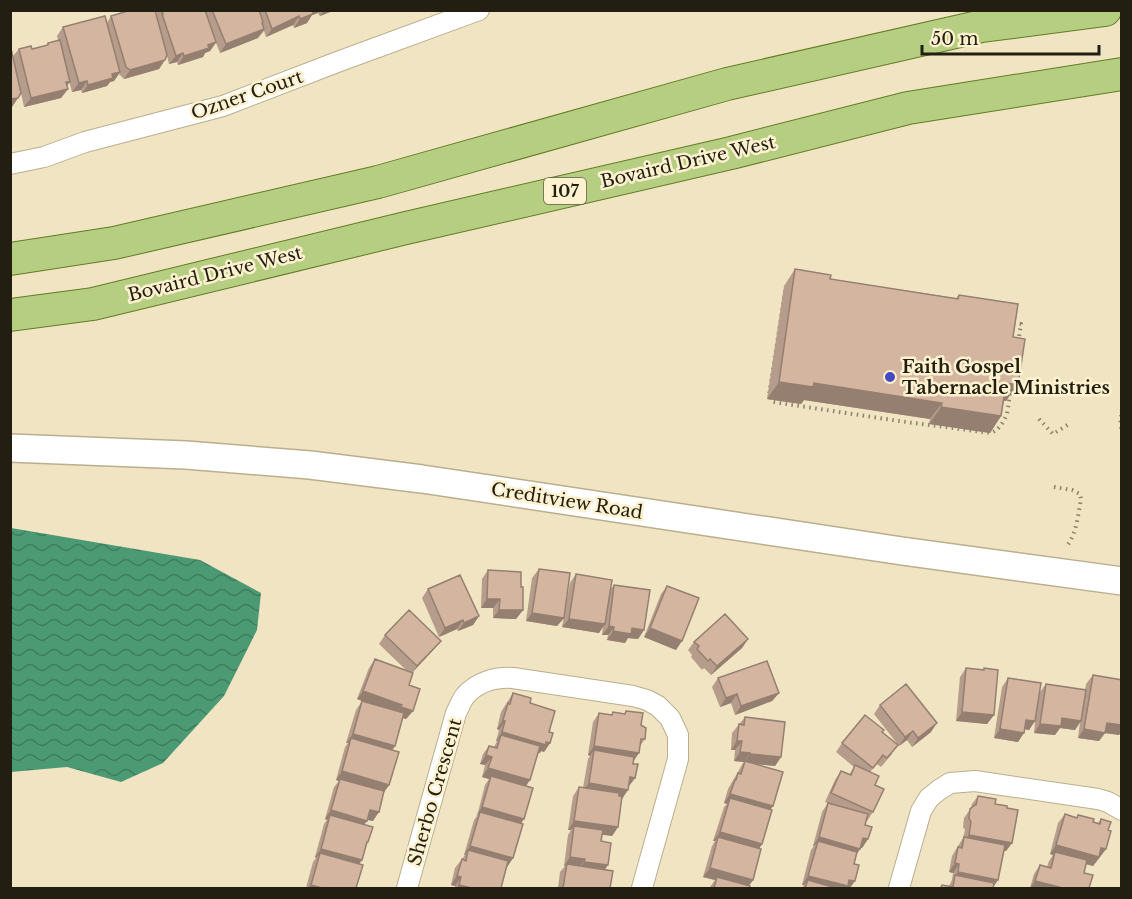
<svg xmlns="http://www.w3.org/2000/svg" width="1132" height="899" font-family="'Libre Baskerville',serif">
	<defs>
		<pattern id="water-waves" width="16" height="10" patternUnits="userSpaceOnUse" patternTransform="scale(1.5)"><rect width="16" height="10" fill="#4b9a74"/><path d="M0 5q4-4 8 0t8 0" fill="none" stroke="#3e7d5e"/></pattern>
	</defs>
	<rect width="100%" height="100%" fill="#f0e4c2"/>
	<path fill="url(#water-waves)" d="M11 528 200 560 261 593 257 630 224 696 163 763 121 782 67 767 11 772Z"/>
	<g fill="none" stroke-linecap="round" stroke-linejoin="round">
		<defs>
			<path id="street" d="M10 164 44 157 85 142 223 106 340 61 479 10
				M407 888 456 713C459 708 461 701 465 696 477 682 495 677 513 678L633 696 647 700 658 706 670 718 678 735V759L642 888
				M899 888 921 811 929 798 939 790 950 783 975 781 1098 799 1108 802 1122 810"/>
			<path id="secondary" d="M10 448 186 455 310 465 422 479 902 551 1122 581"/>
			<path id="primary" d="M10 259 114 243 378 182 727 84 982 26 1105 10
				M10 315 93 304 406 228 731 153 908 108 1122 74"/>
		</defs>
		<use href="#street" stroke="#baae8e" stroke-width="22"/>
		<use href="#secondary" stroke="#baae8e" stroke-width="30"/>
		<use href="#primary" stroke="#637c24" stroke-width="34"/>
		<path stroke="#8a826b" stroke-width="4" stroke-dasharray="1.5 4.5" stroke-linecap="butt" d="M788 291 1021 324 1007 414C1003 423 1000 429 991 433L899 421 773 402 769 395 785 292Z
			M1122 409 1120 426 1122 429
			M1039 419 1053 434 1069 424
			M1054 487 1072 490 1080 494 1081 499C1078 514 1077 532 1068 544"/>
		<use href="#street" stroke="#fff" stroke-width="20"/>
		<use href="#secondary" stroke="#fff" stroke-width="27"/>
		<use href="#primary" stroke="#b6ce82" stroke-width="32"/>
	</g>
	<path fill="#b69c8a" d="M158 10H335L320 16 318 13 312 15 307 23 294 28 293 25 266 37 264 31 258 38 220 53 216 43 210 51 205 53 203 57 178 65 177 62 169 64 167 56 159 69 124 79 119 74 114 81 110 82 107 86 82 93 81 90 72 92 69 81 67 86 68 89 61 98 24 107 21 93 12 107H10V44L13 56 19 49H32L46 46 48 43 58 40 57 36 63 27 107 23 111 16 156 14Z
		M795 269 830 279 956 298 959 295 1013 337 1006 401H1004L1001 416 990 433 929 424 930 419 804 400 801 404 767 399 784 286Z
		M539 569 564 618 557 626 526 621 532 578Z
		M488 570 521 587 523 610 516 619 493 618V608H481L482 579Z
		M576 574 610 590 614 585 644 630 638 639 628 638 625 643 607 640 608 635H602L603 626 599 633 562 627 570 583Z
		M667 586 676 650 644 637 661 594Z
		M428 589 479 616 473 625 458 631 457 629 439 637 422 598Z
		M385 635 434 649 412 673 409 685 413 711 406 719 403 718 392 750 389 785 383 793 373 821 367 820 364 824 368 842 366 846 359 864 356 888H306L313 862 316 858 315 857 324 824 327 820 325 819 334 787 339 781 336 780 345 747 348 743H346L356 710 362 701 357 699 369 668 375 659 406 670 379 644Z
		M748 639 742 648 711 675 704 668 702 670 691 657 692 655 688 650 694 642Z
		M966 668 994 715 987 724 956 721 960 677Z
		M1093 675 1122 680V731L1119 735 1105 733 1099 741 1078 738 1080 722 1075 730 1060 728 1055 735 1034 733 1035 721 1029 730 1024 729 1018 742 994 738 1002 687 1008 678 1040 692 1046 684 1085 690 1086 684Z
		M718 678 779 693 772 701 735 715 731 703 720 707 712 687Z
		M513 693 530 703 549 732 550 743 544 752 541 751 540 753H538L526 786 521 823 513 858 507 867 501 888H455V886L451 885 455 868 465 855H464L474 820 477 816 485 785 489 779 482 777 485 765 480 764 483 754 489 746 494 747 497 741H496L499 730 497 729 501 712Z
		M880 705 931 732 912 747 907 740 899 746 874 714Z
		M626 711 641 725 645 739 640 746 633 762 635 778 629 786 622 799 618 827 612 836 602 834 601 841 605 870 610 888H558L560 872 565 866H564L568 835 571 830H568L573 796 579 787 583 788 588 759 590 756 588 755 593 722 599 713 611 715 613 712 624 714Z
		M745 717 781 757 775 766 757 764 771 810 762 844 759 849 753 880 749 886 750 888H707L708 887H710L715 880 703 877 712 846 715 841H713L724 807 727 804 724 803 728 789 743 763 744 762 734 761 735 750H731L732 733Z
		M882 732 892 754 881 767 877 764 870 772 875 785 873 812 867 821 866 820 865 825 868 839 862 848H861L856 855 850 888H802L804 885H802L811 850 814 846H813L822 812 828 803 825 802 835 780 841 771 849 775 854 767 836 752 842 743Z
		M978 796 995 804 1012 843 1006 851H1004L998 880 994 886 993 888H939L942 885 949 886 952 880 953 873 949 872 952 856 963 838 965 830 963 827 964 818 971 808 972 804Z
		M1065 814 1077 818 1078 815 1093 822 1098 823 1101 819 1108 830 1106 849 1093 866 1086 864 1084 873 1089 888H1030L1034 874 1040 865 1047 867 1049 861 1053 855 1050 854 1058 823Z"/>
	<path fill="#947f70" d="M314 10H319L318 13 312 15 307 23 294 28 300 19 311 15Z
		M324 10H335L320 16Z
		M299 16 293 25 266 37 272 29Z
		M264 29 258 38 220 53 226 44Z
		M216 42 210 51 205 53 203 57 178 65 184 56Z
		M183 53 177 62 169 64 176 56Z
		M165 60 159 69 124 79 130 70Z
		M120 72 114 81 110 82 107 86 82 93 88 85 112 74Z
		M87 81 81 90 72 92 79 83Z
		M66 82H70L63 90 68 89 61 98 24 107 31 98Z
		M18 98 12 107H10V99Z
		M779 382 814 383 942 403 930 419 804 400 801 404 767 399Z
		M1006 383 1018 385 1006 401 995 399Z
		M941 407 1001 416 990 433 929 424Z
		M487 599H500L493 608H481Z
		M499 610H523L516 619 493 618Z
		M532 613 564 618 557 626 526 621Z
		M479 616 473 625 458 631 464 623Z
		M569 619 605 624 599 633 562 627Z
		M463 620 457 629 439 637 445 628Z
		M609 626 614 627 608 635H602Z
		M632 628 644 630 638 639 628 638 625 643 607 640 613 631Z
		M650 628 682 641 676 650 644 637Z
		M748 639 742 648 711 675 717 666Z
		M441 641 434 649 411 674 417 666Z
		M363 691 402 705 396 713 357 699Z
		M779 693 772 701 735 715 741 706Z
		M737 694 731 703 720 707 726 698Z
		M401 707 413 711 406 719 395 715Z
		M962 712 994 715 987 724 956 721Z
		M1062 718 1081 721 1075 730 1060 728 1055 735 1034 733 1040 724Z
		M503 720 505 721 499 730 497 729Z
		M1026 720 1035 721 1029 730 1020 728Z
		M937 723 931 732 912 747 918 738Z
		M1107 723 1122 725V731L1119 735 1105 733 1099 741 1078 738 1084 729Z
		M1000 729 1024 733 1018 742 994 738Z
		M913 731 907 740 899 746 905 737Z
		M502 732 546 742 550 743 544 752 541 751 540 753 499 742 501 735 497 741H496Z
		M353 734 395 746 389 755 351 738 348 743H346Z
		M737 741H742L735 750H731Z
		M594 746 639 753 633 762 594 750 590 756 588 755Z
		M740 752 750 753 744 762 734 761Z
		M750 754 781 757 775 766 744 763Z
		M486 755 492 757 485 765 480 764Z
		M488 768 530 780 524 789 491 776 489 779 482 777Z
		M342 771 389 785 383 794 340 779 339 781 336 780Z
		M630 777 635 778 629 786 624 785Z
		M589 783 628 790 622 799 582 792Z
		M730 794 773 806 767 815 730 798 727 804 724 803Z
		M482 807 524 819 518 828 480 812 476 816Z
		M331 810 367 821 361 829 330 815 327 820 325 819Z
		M370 810 379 812 373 821 364 819Z
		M574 821 618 827 612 836 574 831V826L571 830H568Z
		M720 832 762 844 756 853 718 837 715 841H713Z
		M969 835 1012 843 1006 851 962 843Z
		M819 837 860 849 854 858 818 841 814 846H813Z
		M863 838 868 839 862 848 857 847Z
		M1056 845 1101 848 1106 849 1093 866 1054 855 1055 852 1053 855 1050 854Z
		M470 846 513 858 507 867 468 850 465 855H464Z
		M321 849 362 860 356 869 320 853 316 858 315 857Z
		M570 857 585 859 579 868 567 864 565 866H564Z
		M584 862 608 865 602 874 578 871Z
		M955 863 959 864 953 873 949 872Z
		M710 868 753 880 747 888 717 877 715 880 703 877Z
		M958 872 998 880 992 888 955 877Z
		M457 876 461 877 455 886 451 885Z
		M808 876 849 880 855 881 850 888H817L808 880 804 885H802Z
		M1035 881 1063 888H1030Z
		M311 885 322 888H308Z
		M459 885 472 888H457Z"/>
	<path fill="#d4b5a0" stroke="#947f70" stroke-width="1.5" d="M131 10H155L167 55 165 60 130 70 126 67 111 16Z
		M162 10H205L216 42 208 45 209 48 184 56 183 53 176 56 162 14H163Z
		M212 10H259L263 22 262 23 264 29 226 44Z
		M265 10H312L313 14 300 19 299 16 272 29Z
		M105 16 120 72 112 74 113 78 88 85 87 81 79 83 63 27Z
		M60 40 70 82H66L68 89 31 98 19 49 31 46 32 49 48 45V43Z
		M10 44 21 93 18 98 10 99Z
		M795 269 831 275 830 279 958 299 959 295 1018 304 1013 337 1025 339 1018 385 1006 383 1001 416 941 407 942 403 814 383 813 387 779 382Z
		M539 569 570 573 564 618 532 613Z
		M488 570 521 572V587H523V610H499L500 599H487Z
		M576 574 612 580 605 624 569 619Z
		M460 575 479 616 464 623 463 620 445 628 428 589Z
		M614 585 650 590 644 630 632 628 631 634 613 631 614 627 609 626Z
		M667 586 699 598 682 641 650 628Z
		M409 610 441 641 417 666 385 635Z
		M725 614 748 639 717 666 710 659 708 661 697 649 699 646 694 642Z
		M375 659 413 673 409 685 420 689 413 711 401 707 402 705 363 691Z
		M767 661 779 693 741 706 737 694 726 698 718 678Z
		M966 668 984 670V668L998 670 994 715 962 712Z
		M1093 675 1122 680V725L1107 723 1105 733 1084 729Z
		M1008 678 1041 683 1035 721 1026 720 1024 733 1000 729Z
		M906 684 937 723 918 738 913 731 905 737 880 705Z
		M1046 684 1086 690 1081 721 1062 718 1061 726 1040 724Z
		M513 693 531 698 530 703 555 711 549 732 553 733 550 743 546 742V745L502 732 505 721 503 720 508 703 510 704Z
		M362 701 404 713 395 746 353 734Z
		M626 711 643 713 641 725 646 728 645 739H641L639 753 594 746 599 713 612 715 613 712 625 714Z
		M865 715 884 730 882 732 898 745 887 758 883 755 873 768 842 743Z
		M745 717 785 722 781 757 750 754V753L740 752 742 741H737L739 724 744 725Z
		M501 735 540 746 530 780 488 768 492 757 486 755 489 746 497 748Z
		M351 738 399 752 389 785 342 771Z
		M594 750 634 757 633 764H638L635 778 630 777 628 790 589 783Z
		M745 761 783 772 773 806 730 794 735 780H736L738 773 741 774Z
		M855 765 879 776 875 785 884 789 873 812 831 793 841 771 851 775Z
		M491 776 533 788 524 819 482 807Z
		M340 779 384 791 379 812 370 810 367 821 331 810Z
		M579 787 619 793V796H622L618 827 574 821Z
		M978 796 996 799 995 804 1007 806V808L1018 810 1012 843 969 835 971 822 969 818 970 809 975 805H976Z
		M730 798 772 810 762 844 720 832Z
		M828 803 868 814 865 825 872 827 868 839 863 838 860 849 819 837Z
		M480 812 523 824 513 858 470 846Z
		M1065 814 1077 818 1078 815 1094 819 1093 822 1100 824 1101 819 1111 822 1108 830 1111 831 1106 849 1101 848 1099 857 1056 845Z
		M330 815 373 827 368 842H367L362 860 321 849Z
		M574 826 603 830 601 841 611 843 608 865 584 862 585 859 570 857Z
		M718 837 761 849 753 880 710 868Z
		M964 837 1005 845 998 880 958 872 959 864 955 863 958 847 962 848Z
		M818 841 857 852 854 864 859 865 855 881 849 880 848 886 808 876Z
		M468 850 508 861 501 888H472L459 885 461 877 457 876 462 859 466 861Z
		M1055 852 1087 860 1084 873 1093 875 1089 888H1063L1035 881 1040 865 1051 868Z
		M320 853 363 865 356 888H322L311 885Z
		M567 864 613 871 610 888H563Z
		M955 875 994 883 993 888H941L942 885 953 887Z
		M717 877 750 886V888H714Z
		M808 880 836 888H805Z"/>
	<circle fill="#4649bf" stroke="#fdf1cf" stroke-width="2" cx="890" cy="377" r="6"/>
	<g text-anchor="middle" stroke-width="5" stroke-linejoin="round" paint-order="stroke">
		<rect fill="#fdf1cf" stroke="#645d4b" stroke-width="1.5" x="544" y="178" width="42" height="26" rx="4.5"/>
		<g font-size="16" font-weight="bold" fill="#231e12">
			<text x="565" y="197">107</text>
		</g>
		<g font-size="18" fill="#231e12" stroke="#fdf1cf">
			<text transform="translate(247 95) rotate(-19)" y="6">Ozner Court</text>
			<text transform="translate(688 162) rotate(-13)" y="6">Bovaird Drive West</text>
			<text transform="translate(215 274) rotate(-14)" y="6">Bovaird Drive West</text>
			<text transform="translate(567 501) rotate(9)" y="6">Creditview Road</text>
			<text transform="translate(435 792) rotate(-74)" y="6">Sherbo Crescent</text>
		</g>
		<g font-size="18" font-weight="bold" fill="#231e12" stroke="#fdf1cf" text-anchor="start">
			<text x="902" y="373">Faith Gospel<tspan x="902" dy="21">Tabernacle Ministries</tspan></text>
		</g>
	</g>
	<rect width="1132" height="899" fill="none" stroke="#231e12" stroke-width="24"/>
	<path d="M922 45v9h177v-9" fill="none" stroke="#231e12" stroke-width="3"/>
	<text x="931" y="45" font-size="18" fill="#231e12" stroke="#fdf1cf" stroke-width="4.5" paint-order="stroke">50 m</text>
</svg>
